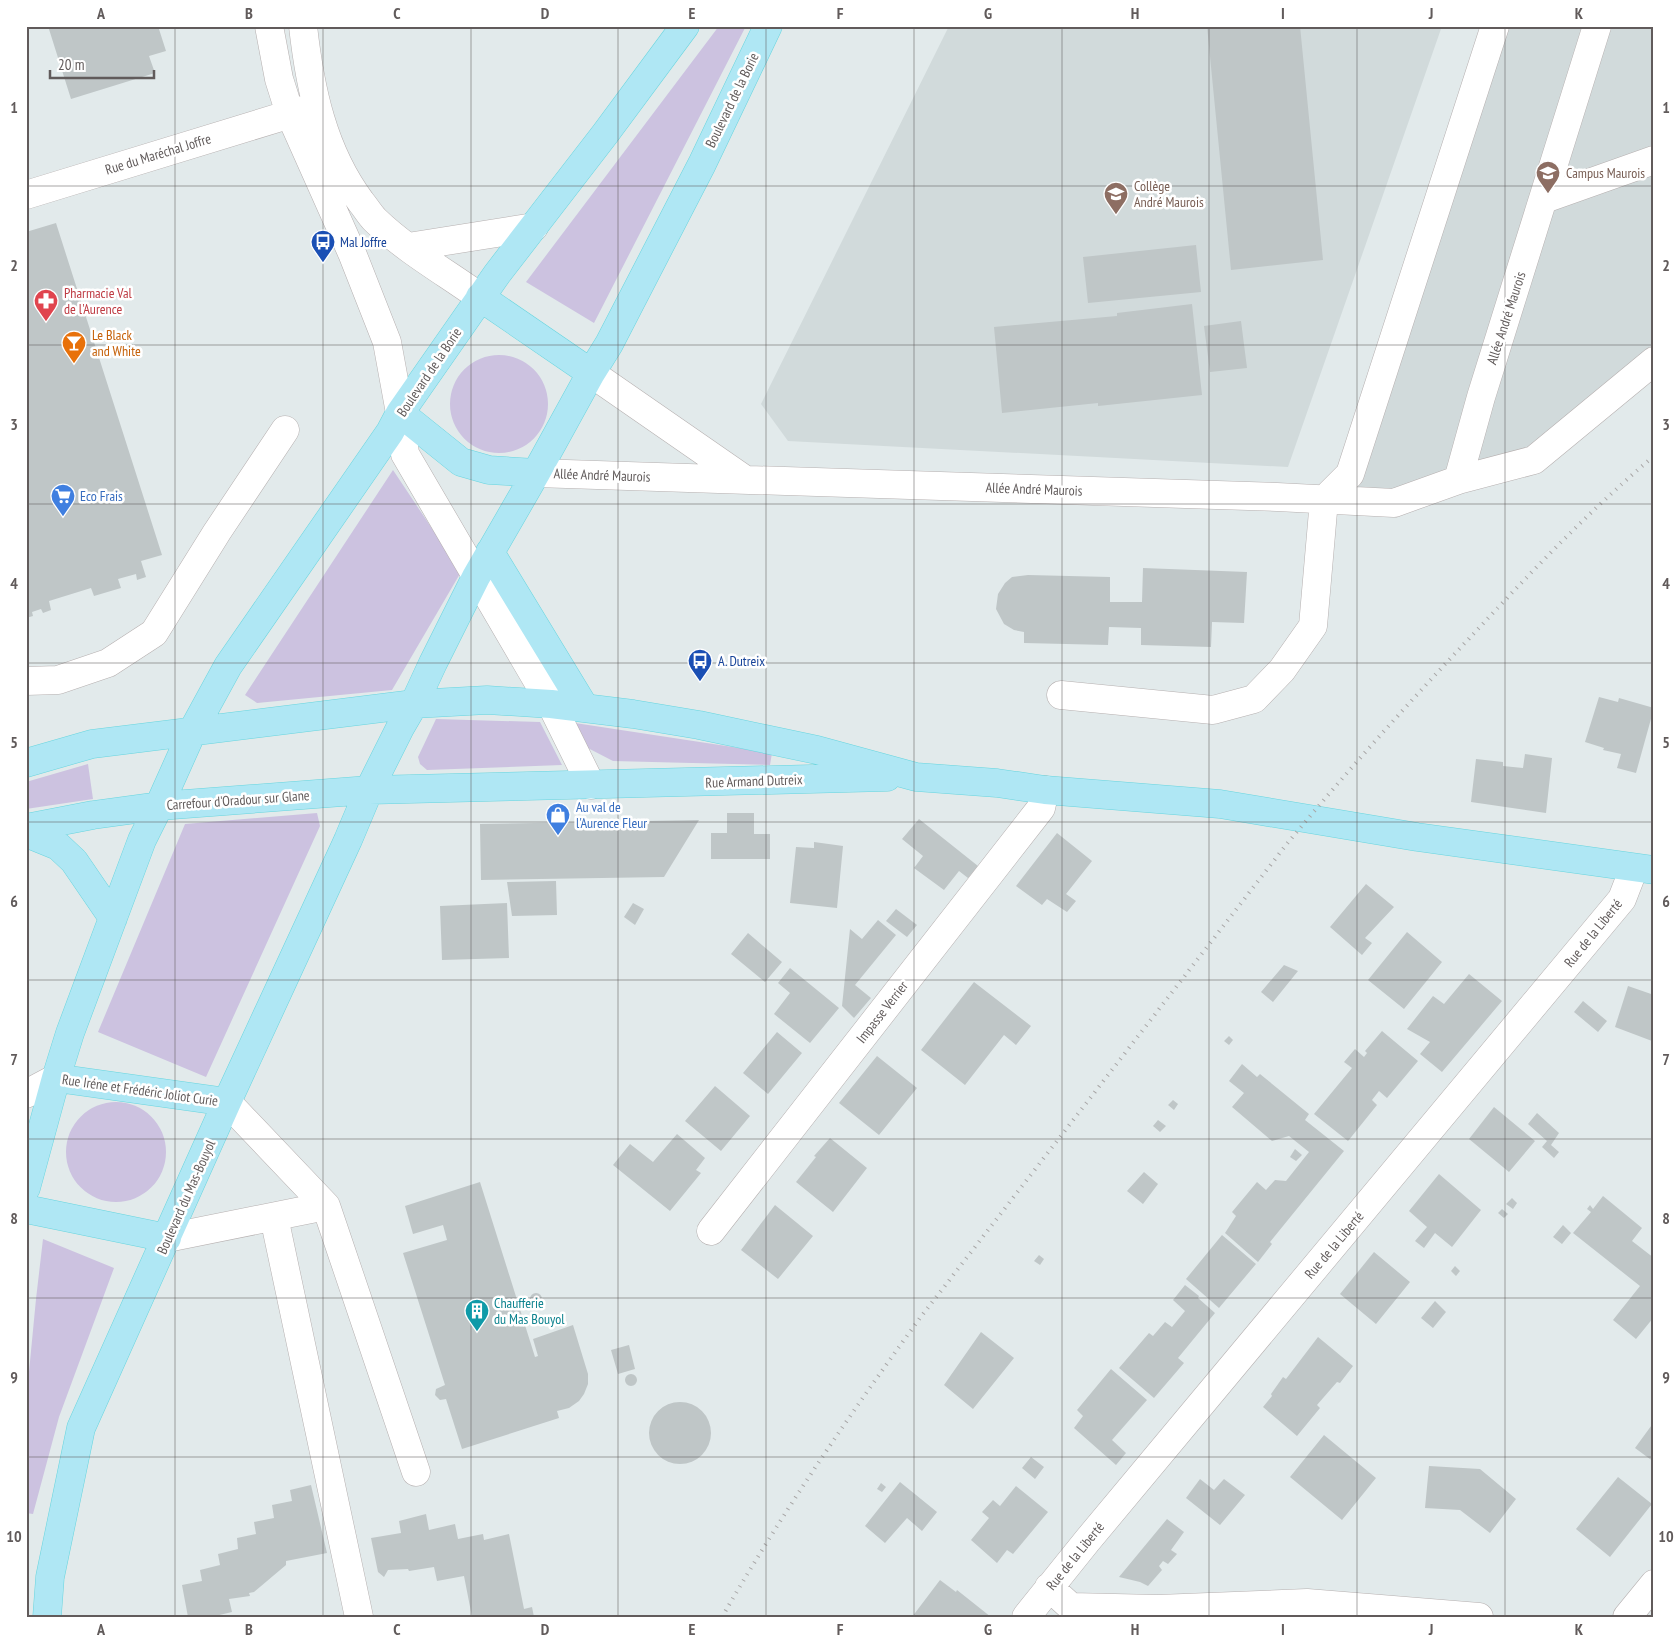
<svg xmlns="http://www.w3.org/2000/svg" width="1680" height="1643" font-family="'PT Sans Narrow',sans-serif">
	<rect width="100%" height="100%" fill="#e2eaeb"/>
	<path fill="#d1dadb" d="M949 26H1442L1288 467 788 441 761 404Z
		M1495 26H1654V361L1534 460 1458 480 1324 500 1350 474Z"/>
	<path fill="#ccc2e0" d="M719 26H746L594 323 526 282Z
		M450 404a49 49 0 1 1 98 0a49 49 0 1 1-98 0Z
		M393 470 461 572 392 690 257 703 245 695Z
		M436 719 540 722 562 765 427 770 420 764 418 757Z
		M575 723 772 753 770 765 613 761 582 745Z
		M88 764 93 799 26 809V782Z
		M317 813 320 826 206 1077 98 1032 185 824Z
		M66 1152a50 50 0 1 1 100 0a50 50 0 1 1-100 0Z
		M43 1239 114 1268 59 1417 33 1514 26 1513V1403L36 1299Z"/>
	<path fill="#bfc6c7" d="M48 26H158L166 51 149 56 155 73 71 99Z
		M1207 26H1300L1323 260 1231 270Z
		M56 223 162 555 141 561 146 577 137 580 136 574 118 579 121 588 94 596 91 588 49 601 51 610 43 613 41 609 32 612 33 616 26 618V232Z
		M1196 245 1201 292 1088 303 1083 257Z
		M1192 304 1202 395 1098 406V403L1002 413 994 327 1117 316V313Z
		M1241 321 1247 368 1210 372 1204 326Z
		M1143 568 1247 572 1244 623 1212 622 1211 647 1141 645V628L1109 627 1108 645 1024 643V632L1014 630 1004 624 996 609 998 594 1005 583 1012 577 1028 575 1110 577V602H1142Z
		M1599 697 1618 702 1619 698 1654 708 1636 773 1617 768 1621 754 1603 750 1604 748 1585 742Z
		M1525 754 1552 758 1546 813 1471 802 1476 759 1503 762V766L1523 768Z
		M727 813H754V834H770V859H711V833H727Z
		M919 819 978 866 968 878 959 871 944 890 914 868 923 856 902 839Z
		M699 820 664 877 481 880 480 824Z
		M1057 833 1092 861 1066 894 1076 901 1067 912 1047 899 1042 905 1016 886Z
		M814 842 843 846 837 908 790 903 796 847 814 848Z
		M556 881 557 915 512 916 507 882Z
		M1366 884 1394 907 1365 938 1372 943 1362 955 1330 927Z
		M507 903 509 958 442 960 440 906Z
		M633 903 644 909 635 925 624 917Z
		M896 909 917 925 907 937 886 921Z
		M878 920 896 935 855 985 871 998 854 1018 842 1006 850 929 862 939Z
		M1407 932 1442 962 1404 1009 1368 980Z
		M748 933 782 962 765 982 731 954Z
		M1284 965 1298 971 1273 1002 1261 992Z
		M790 968 839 1008 810 1043 774 1014 790 993 778 983Z
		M1469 974 1502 1001 1442 1072 1420 1054 1430 1042 1407 1029 1433 996 1444 1004Z
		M974 982 1031 1026 1016 1045 1004 1035 965 1085 921 1050Z
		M1628 986 1654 995V1039L1652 1041 1615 1027Z
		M1583 1001 1607 1021 1598 1032 1574 1012Z
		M1382 1031 1418 1061 1387 1098 1379 1091 1372 1100 1377 1105 1348 1141 1314 1114 1352 1068 1344 1062 1355 1049 1364 1057 1367 1053 1365 1051Z
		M777 1032 802 1053 768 1094 743 1073Z
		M1229 1036 1233 1040 1229 1045 1224 1041Z
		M877 1056 917 1088 879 1135 839 1103Z
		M1242 1064 1257 1077 1260 1074 1309 1114 1305 1120 1344 1151 1270 1242 1272 1244 1258 1262 1225 1233 1236 1216 1232 1212 1257 1182 1266 1190 1275 1180 1286 1181 1309 1152 1289 1136 1272 1141 1232 1107 1244 1093 1229 1081Z
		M715 1086 750 1116 721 1151 685 1121Z
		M1173 1100 1178 1104 1174 1110 1168 1105Z
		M1494 1107 1535 1141 1509 1172 1469 1139Z
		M1537 1113 1559 1133 1551 1145 1559 1152 1554 1158 1542 1147 1547 1141 1528 1124Z
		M1158 1120 1166 1126 1160 1132 1153 1126Z
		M677 1134 705 1158 696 1170 701 1173 670 1211 613 1165 630 1144 653 1162Z
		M830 1138 867 1168 833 1212 796 1182 816 1157 814 1156Z
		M1295 1149 1302 1155 1296 1161 1290 1157Z
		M1144 1172 1158 1184 1143 1204 1127 1191Z
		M1439 1174 1481 1210 1452 1247 1435 1233 1424 1248 1415 1241 1427 1227 1409 1211Z
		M480 1182 535 1357 538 1356 533 1339 573 1325 588 1374V1384L584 1394 579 1401 569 1408 557 1411 559 1418 462 1449 446 1399 440 1400 435 1395 436 1389 445 1385 403 1253 447 1240 443 1225 413 1234 405 1206Z
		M1603 1196 1642 1228 1632 1241 1654 1258V1317L1636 1339 1613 1320 1640 1286 1573 1233 1591 1212 1587 1209 1590 1205 1593 1209Z
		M1512 1198 1517 1203 1513 1209 1506 1204Z
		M775 1205 813 1236 778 1279 741 1250Z
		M1502 1209 1508 1214 1504 1218 1498 1213Z
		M1563 1225 1571 1233 1562 1244 1553 1237Z
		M1222 1235 1256 1264 1219 1308 1186 1279Z
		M1374 1252 1410 1282 1376 1324 1340 1294Z
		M1039 1255 1044 1259 1040 1265 1034 1261Z
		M1455 1266 1460 1271 1456 1276 1451 1271Z
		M1185 1285 1199 1296 1198 1298 1215 1313 1178 1358 1184 1363 1154 1398 1119 1368 1149 1333 1153 1336 1165 1322 1172 1327 1185 1311 1173 1300Z
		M530 1299a6 6 0 1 1 12 0a6 6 0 1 1-12 0Z
		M1435 1301 1446 1312 1433 1328 1421 1318Z
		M981 1332 1014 1358 973 1409 944 1385Z
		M1318 1337 1353 1366 1340 1383 1337 1382 1317 1405 1320 1408 1297 1436 1263 1407 1272 1396 1271 1394 1283 1377 1286 1379Z
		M629 1345 635 1369 618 1374 611 1350Z
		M1111 1369 1147 1400 1112 1440 1126 1453 1116 1465 1074 1428 1083 1416 1077 1410Z
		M625 1380a6 6 0 1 1 12 0a6 6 0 1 1-12 0Z
		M649 1433a31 31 0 1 1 62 0a31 31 0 1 1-62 0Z
		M1654 1422V1462L1635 1448Z
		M1324 1435 1376 1478 1342 1520 1290 1477Z
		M1031 1457 1044 1467 1035 1479 1022 1468Z
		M1429 1466 1480 1469 1516 1499 1490 1533 1460 1510 1425 1508Z
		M1618 1477 1652 1504 1610 1557 1576 1529Z
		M1200 1479 1214 1490 1224 1479 1245 1495 1220 1525 1186 1498Z
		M900 1482 937 1512 922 1531 907 1518 885 1543 865 1526Z
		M881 1483 886 1487 882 1492 877 1489Z
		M311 1485 327 1553 286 1561V1565L254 1592 249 1593 250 1596 229 1599 232 1612 211 1617H188L182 1585 202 1581 200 1570 220 1565 218 1554 238 1549 237 1538 256 1534 254 1522 274 1518 272 1505 292 1501 290 1490Z
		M1016 1486 1048 1512 1013 1554 1007 1550 997 1563 971 1540 989 1518 982 1512 993 1500 1000 1506Z
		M426 1514 429 1530 455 1524 458 1539 483 1534 484 1540 509 1534 524 1609 532 1607 534 1617H472L464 1576 437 1581 434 1567 409 1571 408 1569 388 1570 384 1577 378 1572 371 1538 401 1533 399 1521Z
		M1167 1519 1184 1532 1171 1550 1177 1554 1168 1564 1163 1561 1159 1566 1162 1570 1148 1586 1140 1582 1119 1577Z
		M940 1580 956 1592 957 1590 991 1617H912Z"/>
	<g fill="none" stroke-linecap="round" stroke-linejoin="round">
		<defs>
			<path id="minor" d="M269 26 279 79 290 114 352 253 387 342 400 413 405 454 551 704 591 785
				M303 26C310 89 323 151 361 202 366 208 370 215 375 220 406 250 445 272 480 297
				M26 195 307 109
				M1544 199 1654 160
				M408 247 534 227
				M591 373 744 479
				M536 473 1277 497 1394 503 1458 480 1481 397 1597 26
				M1458 480 1534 460 1654 361
				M26 681 58 680 108 663 154 633 217 532 285 430
				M1061 695 1213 710 1254 699 1282 670 1313 626 1324 500 1350 474 1495 26
				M26 1094 56 1078
				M227 1102 326 1206 416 1472
				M274 1217 359 1617
				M711 1231 1041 808 1045 790
				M167 1238 326 1206
				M1049 1587 1071 1607 1158 1609 1307 1603 1479 1617
				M1026 1617 1087 1541 1622 899 1634 868
				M1627 1617 1654 1584"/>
			<path id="major" d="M480 297 591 373
				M400 413 461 462 489 470 536 473
				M490 552 585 708
				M26 763 92 744 414 704 487 700 551 704 633 714 699 725 817 750 916 777 997 783 1045 790 1220 804 1417 837 1654 870
				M26 828 93 815 159 806 369 790 887 777
				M26 833 58 846 74 861 113 918
				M56 1078 227 1102
				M26 1188 56 1078 70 1033 142 840 159 806 193 730 228 666 390 432 400 413 497 274 605 134 685 26
				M26 1209 167 1238
				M47 1617 50 1577 81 1428 227 1102 348 840 369 790 400 728 414 704 433 663 476 577 536 473 591 373 609 344 702 164 768 26"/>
		</defs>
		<use href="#minor" stroke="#b6b0b0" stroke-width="29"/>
		<use href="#major" stroke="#68d5de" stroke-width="29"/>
		<use href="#minor" stroke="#fff" stroke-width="28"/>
		<use href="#major" stroke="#afe7f4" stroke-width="28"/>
		<path stroke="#a8a6a6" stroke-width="4" stroke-dasharray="1 6" stroke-linecap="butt" d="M722 1617C782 1513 850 1414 920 1318L1286 845C1347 771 1412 699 1478 629 1534 569 1591 509 1654 456"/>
	</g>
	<path fill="none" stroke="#615b5b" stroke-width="1" stroke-opacity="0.55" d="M175 26V1617M323 26V1617M471 26V1617M618 26V1617M766 26V1617M914 26V1617M1062 26V1617M1209 26V1617M1357 26V1617M1505 26V1617M26 186H1654M26 345H1654M26 504H1654M26 663H1654M26 822H1654M26 980H1654M26 1139H1654M26 1298H1654M26 1457H1654"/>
	<defs>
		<symbol id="university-pin" viewBox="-11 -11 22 30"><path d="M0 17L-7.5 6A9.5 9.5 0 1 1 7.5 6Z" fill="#8d6e63" stroke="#fff"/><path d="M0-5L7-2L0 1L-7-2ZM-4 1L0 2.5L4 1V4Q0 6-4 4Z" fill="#fff"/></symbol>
		<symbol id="school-pin" viewBox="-11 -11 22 30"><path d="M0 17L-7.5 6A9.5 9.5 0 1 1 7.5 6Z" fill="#8d6e63" stroke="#fff"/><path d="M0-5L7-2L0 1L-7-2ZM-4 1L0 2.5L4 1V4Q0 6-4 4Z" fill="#fff"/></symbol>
		<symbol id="bus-pin" viewBox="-11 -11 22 30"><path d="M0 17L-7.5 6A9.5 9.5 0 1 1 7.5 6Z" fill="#1a4fb4" stroke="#fff"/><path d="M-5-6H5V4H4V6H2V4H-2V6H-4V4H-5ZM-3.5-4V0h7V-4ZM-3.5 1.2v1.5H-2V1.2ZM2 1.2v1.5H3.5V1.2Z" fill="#fff"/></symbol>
		<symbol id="pharmacy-pin" viewBox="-11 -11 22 30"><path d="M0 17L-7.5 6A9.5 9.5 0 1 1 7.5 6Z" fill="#e0444e" stroke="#fff"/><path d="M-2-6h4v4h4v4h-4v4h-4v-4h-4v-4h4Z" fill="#fff"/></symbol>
		<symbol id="bar-pin" viewBox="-11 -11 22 30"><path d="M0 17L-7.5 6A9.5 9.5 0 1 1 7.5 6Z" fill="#e8710a" stroke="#fff"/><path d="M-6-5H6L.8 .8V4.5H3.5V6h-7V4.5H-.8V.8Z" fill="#fff"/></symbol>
		<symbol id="supermarket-pin" viewBox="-11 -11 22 30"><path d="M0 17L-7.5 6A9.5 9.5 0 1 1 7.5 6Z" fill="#3f7fe0" stroke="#fff"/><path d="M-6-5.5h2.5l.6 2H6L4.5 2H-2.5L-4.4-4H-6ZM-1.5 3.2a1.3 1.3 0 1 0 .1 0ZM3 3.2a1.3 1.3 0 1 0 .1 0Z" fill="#fff"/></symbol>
		<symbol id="shop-pin" viewBox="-11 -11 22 30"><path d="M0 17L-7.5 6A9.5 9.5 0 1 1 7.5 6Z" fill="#3f7fe0" stroke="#fff"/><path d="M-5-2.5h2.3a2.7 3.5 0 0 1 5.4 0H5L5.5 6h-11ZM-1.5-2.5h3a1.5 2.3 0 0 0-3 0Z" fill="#fff"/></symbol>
		<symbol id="building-pin" viewBox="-11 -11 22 30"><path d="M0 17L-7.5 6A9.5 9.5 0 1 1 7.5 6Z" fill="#0f9aa8" stroke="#fff"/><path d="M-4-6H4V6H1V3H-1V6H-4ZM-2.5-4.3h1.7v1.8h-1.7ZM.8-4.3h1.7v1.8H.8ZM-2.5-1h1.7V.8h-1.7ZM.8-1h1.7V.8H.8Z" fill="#fff"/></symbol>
	</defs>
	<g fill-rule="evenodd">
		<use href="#university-pin" x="1534" y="159" width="28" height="38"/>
		<use href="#school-pin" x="1102" y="180" width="28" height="38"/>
		<use href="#bus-pin" x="309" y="228" width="28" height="38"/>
		<use href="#pharmacy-pin" x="32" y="287" width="28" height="38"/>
		<use href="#bar-pin" x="60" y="329" width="28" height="38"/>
		<use href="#supermarket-pin" x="49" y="482" width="28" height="38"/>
		<use href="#bus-pin" x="686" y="647" width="28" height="38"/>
		<use href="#shop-pin" x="544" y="801" width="28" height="38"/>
		<use href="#building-pin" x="463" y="1297" width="28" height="38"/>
	</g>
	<g text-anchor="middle" stroke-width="5" stroke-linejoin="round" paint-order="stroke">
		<g font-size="14" fill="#615b5b" stroke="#fff">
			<text transform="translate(732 100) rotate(-64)" y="5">Boulevard de la Borie</text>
			<text transform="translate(158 154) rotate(-17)" y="5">Rue du Maréchal Joffre</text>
			<text transform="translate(1506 318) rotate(-72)" y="5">Allée André Maurois</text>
			<text transform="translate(429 372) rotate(-56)" y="5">Boulevard de la Borie</text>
			<text transform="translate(602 475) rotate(2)" y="5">Allée André Maurois</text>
			<text transform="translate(1034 489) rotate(2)" y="5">Allée André Maurois</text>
			<text transform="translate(754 781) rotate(-2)" y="5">Rue Armand Dutreix</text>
			<text transform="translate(238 800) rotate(-4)" y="5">Carrefour d'Oradour sur Glane</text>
			<text transform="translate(1593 933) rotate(-51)" y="5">Rue de la Liberté</text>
			<text transform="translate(882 1012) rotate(-52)" y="5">Impasse Verrier</text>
			<text transform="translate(140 1090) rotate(8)" y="5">Rue Iréne et Frédéric Joliot Curie</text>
			<text transform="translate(186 1197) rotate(-66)" y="5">Boulevard du Mas-Bouyol</text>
			<text transform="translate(1334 1245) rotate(-50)" y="5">Rue de la Liberté</text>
			<text transform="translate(1075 1556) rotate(-51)" y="5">Rue de la Liberté</text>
		</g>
		<g font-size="14" fill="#785e54" stroke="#fff" text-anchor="start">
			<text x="1566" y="178">Campus Maurois</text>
			<text x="1134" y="191">Collège<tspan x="1134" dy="16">André Maurois</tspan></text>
		</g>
		<g font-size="14" fill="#164399" stroke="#fff" text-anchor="start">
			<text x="340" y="247">Mal Joffre</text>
			<text x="718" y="666">A. Dutreix</text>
		</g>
		<g font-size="14" fill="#be3a42" stroke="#fff" text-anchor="start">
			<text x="64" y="298">Pharmacie Val<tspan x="64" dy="16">de l'Aurence</tspan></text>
		</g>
		<g font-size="14" fill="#c56008" stroke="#fff" text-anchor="start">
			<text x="92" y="340">Le Black<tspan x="92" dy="16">and White</tspan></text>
		</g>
		<g font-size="14" fill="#366cbe" stroke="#fff" text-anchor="start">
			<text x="80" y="501">Eco Frais</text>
			<text x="576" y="812">Au val de<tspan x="576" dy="16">l'Aurence Fleur</tspan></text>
		</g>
		<g font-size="14" fill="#0d838f" stroke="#fff" text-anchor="start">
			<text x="494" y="1308">Chaufferie<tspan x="494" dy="16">du Mas Bouyol</tspan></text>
		</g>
	</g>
	<rect width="1680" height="1643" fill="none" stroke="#ffffff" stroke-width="55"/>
	<path d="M50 70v8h104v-8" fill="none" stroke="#615b5b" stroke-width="2.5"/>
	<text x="58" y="70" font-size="15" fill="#615b5b" stroke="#ffffff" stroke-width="4" paint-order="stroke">20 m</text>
	<rect x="28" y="28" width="1624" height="1588" fill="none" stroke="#615b5b" stroke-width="2"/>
	<g font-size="16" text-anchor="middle" font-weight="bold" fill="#615b5b">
		<text x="101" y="19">A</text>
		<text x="249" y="19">B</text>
		<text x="397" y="19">C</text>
		<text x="545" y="19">D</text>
		<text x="692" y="19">E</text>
		<text x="840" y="19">F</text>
		<text x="988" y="19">G</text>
		<text x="1135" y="19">H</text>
		<text x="1283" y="19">I</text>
		<text x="1431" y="19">J</text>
		<text x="1579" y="19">K</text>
		<text x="14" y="113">1</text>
		<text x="1666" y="113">1</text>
		<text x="14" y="271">2</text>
		<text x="1666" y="271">2</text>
		<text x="14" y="430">3</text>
		<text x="1666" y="430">3</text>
		<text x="14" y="589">4</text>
		<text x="1666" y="589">4</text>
		<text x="14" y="748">5</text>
		<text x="1666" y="748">5</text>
		<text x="14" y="907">6</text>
		<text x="1666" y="907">6</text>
		<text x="14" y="1065">7</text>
		<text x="1666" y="1065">7</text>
		<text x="14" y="1224">8</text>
		<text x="1666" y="1224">8</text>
		<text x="14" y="1383">9</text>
		<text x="1666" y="1383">9</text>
		<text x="14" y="1542">10</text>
		<text x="1666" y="1542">10</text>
		<text x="101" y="1635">A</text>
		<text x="249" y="1635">B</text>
		<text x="397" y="1635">C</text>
		<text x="545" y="1635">D</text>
		<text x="692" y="1635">E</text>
		<text x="840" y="1635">F</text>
		<text x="988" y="1635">G</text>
		<text x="1135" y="1635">H</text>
		<text x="1283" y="1635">I</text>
		<text x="1431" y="1635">J</text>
		<text x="1579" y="1635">K</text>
	</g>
</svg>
